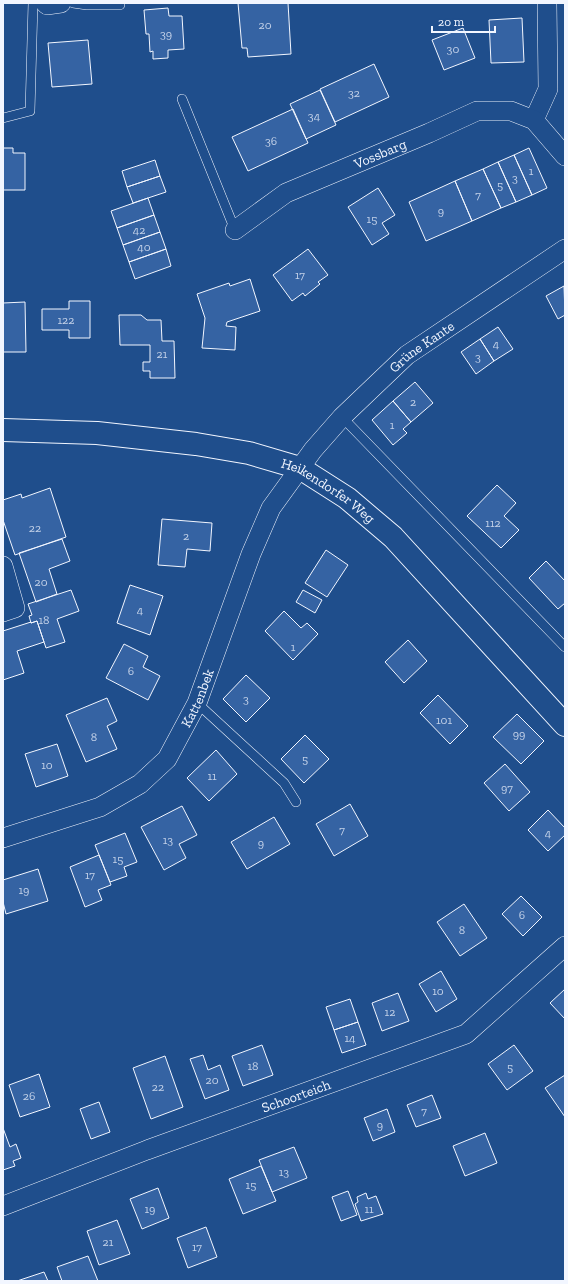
<svg xmlns="http://www.w3.org/2000/svg" width="568" height="1284" font-family="'Zilla Slab',serif">
	<rect width="100%" height="100%" fill="#1f4e8c"/>
	<path fill="#3563a3" stroke="#f2f6ff" d="M238 3H288L291 54 248 57 247 48H242Z
		M168 8 169 16H182L184 49 168 50V58L153 59V51L150 52 149 34H146L144 10Z
		M522 18 524 62 491 63 489 20Z
		M463 28 475 58 444 70 432 40Z
		M88 40 92 84 52 87 48 43Z
		M374 64 389 97 335 122 320 89Z
		M320 90 336 125 306 139 290 104Z
		M293 109 308 143 248 171 232 137Z
		M3 148H13V153H25V190H3Z
		M529 148 547 188 532 195 514 155Z
		M514 155 532 195 516 202 498 162Z
		M155 160 160 176 127 187 122 171Z
		M498 162 516 202 501 208 483 169Z
		M483 169 501 208 472 221 455 181Z
		M160 176 166 192 133 203 127 187Z
		M455 181 472 221 426 241 409 202Z
		M378 188 395 215 382 223 389 234 372 245 348 207Z
		M148 198 154 215 117 228 111 211Z
		M154 215 160 232 123 245 117 228Z
		M160 232 166 249 129 262 123 245Z
		M166 249 171 266 135 279 129 262Z
		M308 249 328 275 318 282 320 284 305 296 303 293 292 301 273 275Z
		M250 279 260 311 227 322 226 326 236 327 235 350 202 348 205 318 197 294 229 283 230 286Z
		M564 286 565 315 558 319 546 296Z
		M69 301H90V338H69V330H42V309H69Z
		M25 302 26 352H3V303Z
		M119 315H141L147 320H161L162 341H174L175 378H150V371H143V362H150V345H120Z
		M498 327 513 349 494 361 480 339Z
		M480 339 494 361 476 374 461 352Z
		M415 382 433 403 411 422 393 401Z
		M393 401 411 422 403 429 407 433 393 445 372 420Z
		M497 485 516 503 504 516 519 530 501 548 467 516Z
		M50 488 66 537 15 555 3 520V500L21 494 22 498Z
		M162 519 212 523 210 551 187 549 185 567 158 565Z
		M62 539 70 561 49 569 57 594 36 602 19 553Z
		M326 550 348 565 327 597 305 583Z
		M546 561 565 581V603L558 609 529 578Z
		M130 585 163 596 150 635 117 623Z
		M71 590 79 611 57 619 65 642 46 648 37 621 31 623 29 616 32 615 28 604Z
		M303 590 322 600 315 613 296 602Z
		M284 611 301 628 307 623 318 634 293 660 265 631Z
		M37 621 44 642 17 651 24 673 3 680V631L31 622V623Z
		M408 640 427 661 404 683 385 662Z
		M124 644 148 656 143 667 160 676 148 700 106 678Z
		M246 675 270 698 246 722 223 699Z
		M438 695 468 726 450 744 420 713Z
		M107 698 117 721 107 726 117 749 86 762 66 715Z
		M517 714 544 741 521 764 493 737Z
		M305 735 329 759 304 783 281 759Z
		M57 744 68 776 36 787 25 754Z
		M216 750 237 774 209 801 187 778Z
		M505 764 530 792 509 811 484 783Z
		M350 804 368 836 334 856 316 824Z
		M182 806 197 835 179 844 186 858 164 870 141 827Z
		M548 810 565 828V835L548 851 528 830Z
		M274 817 290 844 247 869 231 842Z
		M125 833 137 862 124 867 127 876 110 882 95 845Z
		M99 855 111 885 98 890 102 900 85 907 70 867Z
		M38 869 48 901 6 914 3 902V880Z
		M521 896 542 917 523 936 502 914Z
		M464 904 487 938 460 956 437 922Z
		M441 971 457 999 436 1012 419 984Z
		M565 989V1019L550 1003Z
		M398 993 409 1021 382 1031 372 1003Z
		M350 999 358 1022 334 1030 326 1007Z
		M358 1022 366 1045 342 1053 334 1030Z
		M262 1045 273 1075 243 1086 232 1056Z
		M514 1045 533 1071 507 1090 488 1064Z
		M203 1055 208 1070 220 1065 229 1090 205 1099 190 1059Z
		M165 1056 183 1107 151 1119 133 1068Z
		M39 1074 50 1107 20 1117 9 1085Z
		M565 1075V1117L545 1088Z
		M432 1095 441 1118 416 1127 407 1105Z
		M99 1102 110 1132 91 1139 80 1109Z
		M387 1109 395 1132 373 1141 364 1118Z
		M3 1128 10 1147 16 1144 21 1158 13 1161 15 1166 3 1170Z
		M485 1133 497 1163 465 1176 453 1146Z
		M294 1147 307 1178 272 1192 259 1160Z
		M261 1166 276 1201 243 1214 229 1179Z
		M158 1188 169 1218 142 1229 130 1199Z
		M348 1191 357 1215 341 1221 332 1197Z
		M366 1193 368 1199 376 1196 383 1214 361 1221 355 1204 358 1202 357 1197Z
		M117 1220 130 1254 99 1265 87 1231Z
		M206 1227 217 1257 188 1268 177 1238Z
		M88 1256 98 1281H62L57 1267Z
		M44 1272 48 1281H17Z"/>
	<g fill="none" stroke-linecap="round" stroke-linejoin="round">
		<defs>
			<path id="lane" d="M73 3 87 5H120
				M182 99 235 230
				M3 118 30 111 33 3
				M342 417 565 647
				M197 703 284 783 296 802"/>
			<g id="street">
				<path d="M45 3 47 5 61 3"/>
				<path d="M534 120 548 89 547 3"/>
				<path id="s1" d="M235 230 286 193 429 133 477 111H511L534 120 565 156"/>
				<path d="M3 566 15 608 3 612"/>
				<path id="s2" d="M3 838 100 807 140 784 167 759 197 703 251 554 271 508 313 450 342 417 407 355 565 249"/>
				<path id="s3" d="M3 1206 147 1150 466 1034 565 946"/>
			</g>
			<g id="secondary">
				<path id="s4" d="M3 430 97 433 196 444 249 453 300 468 347 498 393 537 565 725"/>
			</g>
		</defs>
		<use href="#lane" stroke="#f2f6ff" stroke-width="10"/>
		<use href="#street" stroke="#f2f6ff" stroke-width="20"/>
		<use href="#secondary" stroke="#f2f6ff" stroke-width="24"/>
		<use href="#lane" stroke="#1f4e8c" stroke-width="9"/>
		<use href="#street" stroke="#1f4e8c" stroke-width="19"/>
		<use href="#secondary" stroke="#1f4e8c" stroke-width="22"/>
	</g>
	<g text-anchor="middle" stroke-width="3" stroke-linejoin="round" paint-order="stroke">
		<g font-size="12" fill="#c3d1e8">
			<text x="265" y="29">20</text>
			<text x="166" y="38">39</text>
			<text x="453" y="53">30</text>
			<text x="354" y="97">32</text>
			<text x="314" y="120">34</text>
			<text x="271" y="145">36</text>
			<text x="531" y="175">1</text>
			<text x="515" y="182">3</text>
			<text x="500" y="189">5</text>
			<text x="478" y="199">7</text>
			<text x="441" y="215">9</text>
			<text x="372" y="223">15</text>
			<text x="139" y="234">42</text>
			<text x="144" y="251">40</text>
			<text x="300" y="279">17</text>
			<text x="66" y="324">122</text>
			<text x="496" y="348">4</text>
			<text x="162" y="358">21</text>
			<text x="478" y="361">3</text>
			<text x="413" y="406">2</text>
			<text x="392" y="429">1</text>
			<text x="493" y="527">112</text>
			<text x="35" y="532">22</text>
			<text x="186" y="540">2</text>
			<text x="41" y="586">20</text>
			<text x="140" y="614">4</text>
			<text x="44" y="624">18</text>
			<text x="293" y="651">1</text>
			<text x="131" y="675">6</text>
			<text x="246" y="703">3</text>
			<text x="444" y="724">101</text>
			<text x="519" y="738">99</text>
			<text x="94" y="741">8</text>
			<text x="305" y="763">5</text>
			<text x="47" y="769">10</text>
			<text x="212" y="780">11</text>
			<text x="507" y="792">97</text>
			<text x="342" y="834">7</text>
			<text x="548" y="837">4</text>
			<text x="168" y="844">13</text>
			<text x="261" y="847">9</text>
			<text x="118" y="863">15</text>
			<text x="90" y="879">17</text>
			<text x="24" y="894">19</text>
			<text x="522" y="919">6</text>
			<text x="462" y="934">8</text>
			<text x="438" y="995">10</text>
			<text x="390" y="1016">12</text>
			<text x="350" y="1042">14</text>
			<text x="253" y="1070">18</text>
			<text x="510" y="1071">5</text>
			<text x="212" y="1084">20</text>
			<text x="158" y="1091">22</text>
			<text x="29" y="1100">26</text>
			<text x="424" y="1115">7</text>
			<text x="380" y="1129">9</text>
			<text x="284" y="1176">13</text>
			<text x="251" y="1189">15</text>
			<text x="150" y="1213">19</text>
			<text x="369" y="1213">11</text>
			<text x="108" y="1246">21</text>
			<text x="197" y="1251">17</text>
		</g>
		<g font-size="14" fill="#f2f6ff" stroke="#1f4e8c">
			<text dy="5" stroke="none"><textPath href="#s1" startOffset="165">Vossbarg</textPath></text>
			<text dy="5" stroke="none"><textPath href="#s2" startOffset="679">Grüne Kante</textPath></text>
			<text dy="5" stroke="none"><textPath href="#s4" startOffset="336">Heikendorfer Weg</textPath></text>
			<text dy="5" stroke="none"><textPath href="#s2" startOffset="253">Kattenbek</textPath></text>
			<text dy="5" stroke="none"><textPath href="#s3" startOffset="313">Schoorteich</textPath></text>
		</g>
	</g>
	<rect width="568" height="1284" fill="none" stroke="#f2f6ff" stroke-width="8"/>
	<path d="M432 26v6h63v-6" fill="none" stroke="#f2f6ff" stroke-width="2"/>
	<text x="438" y="26" font-size="12" fill="#f2f6ff" stroke="#1f4e8c" stroke-width="3" paint-order="stroke">20 m</text>
</svg>
